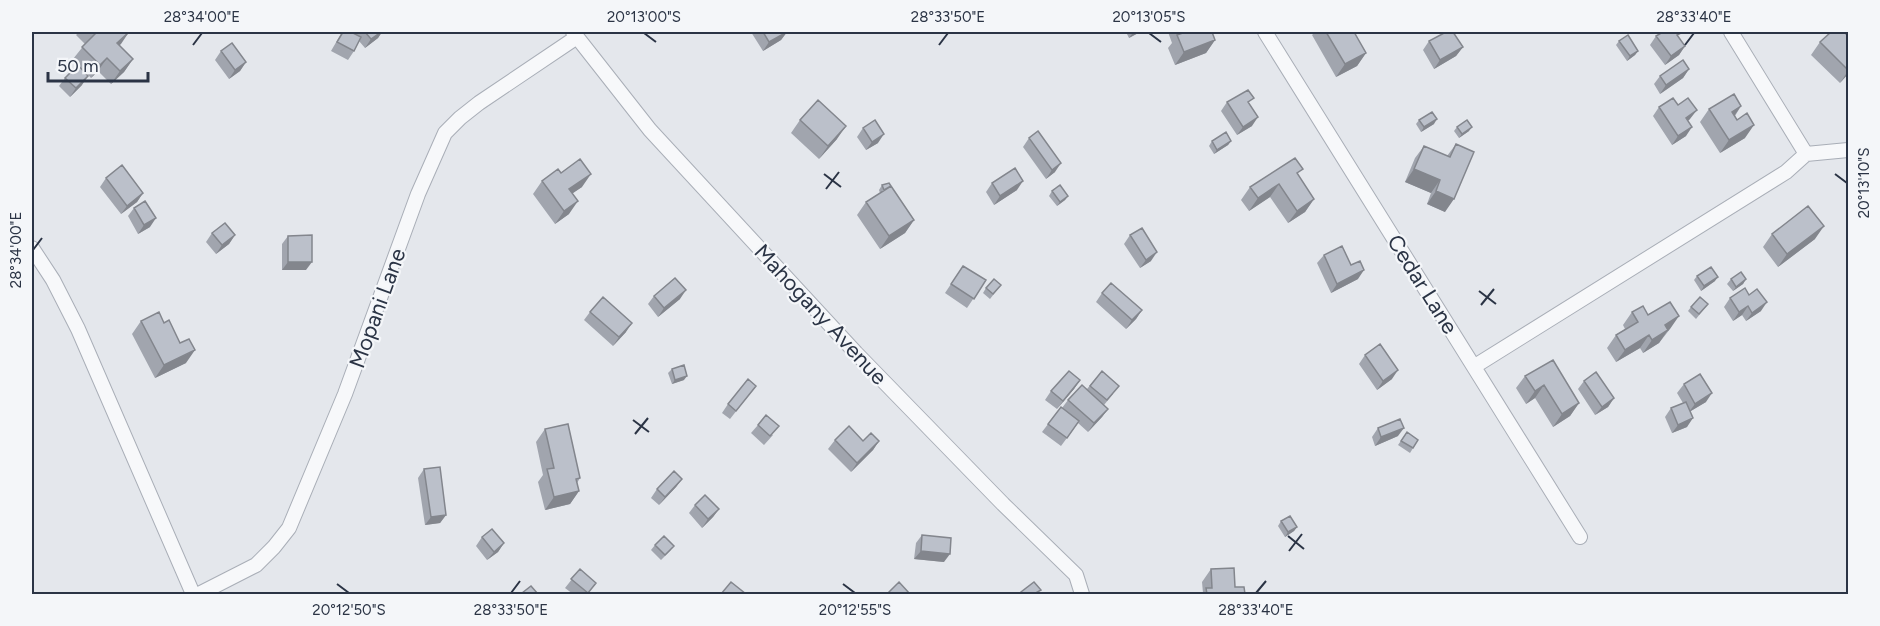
<svg xmlns="http://www.w3.org/2000/svg" width="1880" height="626" font-family="Figtree,sans-serif">
	<rect width="100%" height="100%" fill="#e4e7ec"/>
	<g fill="none" stroke-linecap="round" stroke-linejoin="round">
		<defs>
			<path id="street" d="M573 32 650 130 856 353 1003 504 1076 575 1082 594
				M1265 32 1580 537
				M1731 32 1806 154
				M32 248 53 280 78 329 193 594
				M1475 366 1786 172 1806 154 1848 150
				M199 594 256 565 274 547 289 528 345 394 418 194 445 133 460 118 479 103 577 37"/>
		</defs>
		<use href="#street" stroke="#a9aeb7" stroke-width="16"/>
		<use href="#street" stroke="#f7f8fa" stroke-width="14"/>
	</g>
	<path fill="#a1a5ae" d="M79 32H129L119 45 133 59 124 72 111 84 98 71 91 78 73 59 85 44 76 35Z
		M342 32H351L354 33 353 32H382L378 38 365 48 359 41 354 51 348 60 331 51Z
		M751 32H787L781 40 763 51Z
		M1126 32H1140L1129 38Z
		M1168 32H1212L1215 40 1206 53 1175 65 1168 48 1172 43Z
		M1315 32H1354L1366 53 1357 66 1336 77 1312 35Z
		M1656 36 1678 37 1685 46 1679 55 1665 65 1650 45Z
		M1848 36V74L1840 83 1811 55 1820 42Z
		M1429 41 1463 47 1456 56 1434 69 1423 50Z
		M1619 41 1638 51 1635 55 1627 61 1616 45Z
		M221 51 246 62 240 71 229 79 215 60Z
		M1689 69 1683 78 1660 94 1654 84 1660 76Z
		M65 78 82 85 70 97 59 86Z
		M1227 102 1249 104 1252 126 1237 135 1221 111Z
		M1678 105 1690 119 1688 121 1686 136 1672 145 1653 116 1659 107Z
		M1741 106 1735 116 1745 138 1720 153 1700 122 1709 109Z
		M800 120 837 139 819 159 791 133Z
		M1419 120 1434 124 1421 132 1416 124Z
		M1457 127 1469 131 1459 138 1454 131Z
		M863 128 878 143 866 150 857 137Z
		M1029 138 1055 172 1046 179 1023 147Z
		M1212 141H1231L1228 145 1214 154 1209 146Z
		M1456 144 1445 212 1427 204 1431 193 1405 182 1415 158 1424 146 1447 156Z
		M561 173 582 187 572 193 569 214 555 224 533 194 542 181Z
		M1298 176 1314 199 1305 212 1288 223 1270 197 1249 211 1241 200 1250 187Z
		M106 178 143 193 137 202 121 214 100 187Z
		M992 183 1017 190 994 205 986 192Z
		M882 185 891 186 914 220 905 233 880 249 857 215 866 202 880 193 879 190Z
		M1052 191 1068 196 1065 200 1057 206 1049 196Z
		M134 208 150 227 138 234 128 216Z
		M212 233 235 235 229 244 216 254 206 242Z
		M1772 234 1815 239 1778 267 1763 247Z
		M1130 235 1151 261 1140 268 1124 244Z
		M288 236 306 270H282V244Z
		M1324 255 1351 265 1358 279 1331 293 1317 263Z
		M963 266 986 280 967 308 945 293Z
		M1697 276 1715 281 1701 291 1694 280Z
		M1731 279H1746L1743 284 1733 291 1727 284Z
		M1001 285 990 299 983 293 986 288Z
		M1102 293 1142 310 1136 319 1126 329 1096 302Z
		M1749 295 1761 311 1746 321 1742 315 1733 321 1724 307 1730 298Z
		M654 296 680 299 658 317 648 304Z
		M1708 304 1696 319 1688 311 1691 307Z
		M590 312 626 332 613 346 584 320Z
		M1632 312 1648 315 1670 329 1659 343 1643 353 1640 348 1616 362 1607 348 1616 335 1625 329 1623 325Z
		M141 321 164 323 180 343 186 363 155 378 132 334Z
		M1365 355 1392 379 1377 390 1359 364Z
		M672 369 684 380 672 384 668 373Z
		M1102 371 1113 394 1104 405 1108 409 1102 417 1088 432 1078 423 1061 446 1042 432 1061 407 1062 408 1068 400 1087 389Z
		M1525 376 1579 403 1570 416 1553 427 1535 398 1526 404 1516 388Z
		M1080 380 1074 389 1057 409 1045 400 1051 391Z
		M1584 381 1614 398 1608 407 1595 415 1578 389Z
		M1684 384 1706 402 1691 411 1687 427 1672 433 1665 417 1671 408 1683 403 1677 393Z
		M756 386 730 419 722 413 728 404Z
		M758 425 773 435 764 445 751 433Z
		M1378 428 1398 436 1375 446 1372 437Z
		M545 429 580 478 577 483 579 491 570 504 545 510 538 482 543 475 536 442Z
		M1407 432 1418 440 1410 453 1398 445Z
		M835 440 863 441H879L873 450 851 472 828 449Z
		M424 469 446 515 440 523 425 525 418 478Z
		M682 479 676 487 659 505 651 498 657 489Z
		M695 505 719 509 713 517 702 528 689 513Z
		M1281 521 1297 527 1294 531 1285 537 1278 526Z
		M922 535 944 562 914 559 916 543Z
		M482 537 504 543 498 552 487 560 476 546Z
		M655 545 671 550 661 560 651 550Z
		M580 569 588 594H573L565 588Z
		M1211 569 1235 587 1245 594H1202L1203 593 1202 582Z"/>
	<path fill="#83868d" d="M129 32 121 44 108 56 117 43Z
		M381 32H382L378 38 365 48 371 39Z
		M787 32 781 40 763 51 769 42Z
		M1136 32H1140L1129 38 1132 34Z
		M1215 40 1206 53 1175 65 1184 52Z
		M1685 46 1679 55 1665 65 1671 56Z
		M1463 47 1456 56 1434 69 1440 60Z
		M1638 51 1635 55 1627 61 1630 56Z
		M1366 53 1357 66 1336 77 1345 64Z
		M107 58 98 71 91 78 100 65Z
		M133 59 124 72 111 84 120 71Z
		M246 62 240 71 229 79 235 70Z
		M1689 69 1683 78 1660 94 1666 85Z
		M1848 71V74L1840 83Z
		M88 76 82 85 70 97 76 88Z
		M1741 106 1732 119V112Z
		M1697 110 1690 119 1680 126 1686 118Z
		M1258 117 1252 126 1237 135 1243 127Z
		M1437 119 1434 124 1421 132 1424 127Z
		M1754 125 1745 138 1720 153 1729 140Z
		M846 126 837 139 819 159 828 146Z
		M1472 127 1469 131 1459 138 1462 134Z
		M1692 127 1686 136 1672 145 1678 136Z
		M884 134 878 143 866 150 872 142Z
		M1231 141 1228 145 1214 154 1217 150Z
		M1061 163 1055 172 1046 179 1052 170Z
		M1414 169 1440 180 1431 193 1405 182Z
		M591 174 582 187 560 202 569 189Z
		M1023 181 1017 190 994 205 1000 196Z
		M1279 184 1270 197 1249 211 1258 198Z
		M1436 191 1454 199 1445 212 1427 204Z
		M143 193 137 202 121 214 127 206Z
		M1068 196 1065 200 1057 206 1060 202Z
		M1314 199 1305 212 1288 223 1297 211Z
		M578 201 569 214 555 224 564 211Z
		M156 218 150 227 138 234 144 225Z
		M914 220 905 233 880 249 889 236Z
		M1824 226 1815 239 1778 267 1787 254Z
		M235 235 229 244 216 254 222 245Z
		M1157 252 1151 261 1140 268 1146 260Z
		M288 262H312L306 270H282Z
		M1364 270 1358 279 1331 293 1337 284Z
		M1718 277 1715 281 1701 291 1704 286Z
		M1746 279 1743 284 1733 291 1736 287Z
		M686 290 680 299 658 317 664 308Z
		M1767 302 1761 311 1746 321 1752 313Z
		M1748 306 1742 315 1733 321 1739 312Z
		M1142 310 1136 319 1126 329 1132 320Z
		M1679 316 1670 329 1656 337 1665 325Z
		M632 323 626 332 613 346 619 337Z
		M1668 330 1659 343 1643 353 1652 340Z
		M1649 335 1640 348 1616 362 1625 350Z
		M195 350 186 363 155 378 164 365Z
		M1398 370 1392 379 1377 390 1383 381Z
		M687 376 684 380 672 384 675 380Z
		M1080 380 1074 389 1057 409 1063 401Z
		M1544 385 1535 398 1526 404 1535 391Z
		M1712 393 1706 402 1689 412 1695 404Z
		M1614 398 1608 407 1595 415 1602 407Z
		M1579 403 1570 416 1553 427 1562 414Z
		M1108 409 1102 417 1088 432 1094 423Z
		M1693 418 1687 427 1672 433 1678 425Z
		M1404 428 1398 436 1375 446 1381 437Z
		M879 441 873 450 851 472 857 463Z
		M682 479 676 487 659 505 665 497Z
		M579 491 570 504 545 510 554 497Z
		M719 509 713 517 702 528 708 519Z
		M446 515 440 523 425 525 431 517Z
		M1297 527 1294 531 1285 537 1288 532Z
		M504 543 498 552 487 560 494 552Z
		M921 551 950 554 944 562 914 559Z"/>
	<path fill="#bbc0ca" stroke="#83868d" stroke-width="1.5" d="M94 32H129L117 43 133 59 120 71 107 58 100 65 82 47 96 33Z
		M343 32H351L361 37 354 51 337 42Z
		M365 32H381L371 39Z
		M763 32H787L769 42Z
		M1182 32H1212L1215 40 1184 52 1177 35 1183 33Z
		M1326 32H1354L1366 53 1345 64Z
		M1446 32H1453L1463 47 1440 60 1429 41Z
		M1663 32H1680L1681 33 1677 35 1685 46 1671 56 1656 36Z
		M1831 32H1844L1848 36V70L1820 42Z
		M1628 35 1638 51 1630 56 1619 41Z
		M232 43 246 62 235 70 221 51Z
		M1683 60 1689 69 1666 85 1660 76Z
		M78 65 88 76 76 88 65 78Z
		M1248 90 1254 98 1248 102 1258 117 1243 127 1227 102Z
		M1734 94 1741 106 1732 112 1737 120 1747 113 1754 125 1729 140 1709 109Z
		M1673 98 1678 105 1688 98 1697 110 1686 118 1692 127 1678 136 1659 107Z
		M818 100 846 126 828 146 800 120Z
		M1432 112 1437 119 1424 127 1419 120Z
		M875 120 884 134 872 142 863 128Z
		M1467 120 1472 127 1462 134 1457 127Z
		M1038 131 1061 163 1052 170 1029 138Z
		M1226 132 1231 141 1217 150 1212 141Z
		M1456 144 1474 152 1454 199 1436 191 1440 180 1414 169 1424 146 1450 157Z
		M1295 158 1303 169 1297 173 1314 199 1297 211 1279 184 1258 198 1250 187Z
		M580 159 591 174 569 189 578 201 564 211 542 181 558 169 561 173Z
		M122 165 143 193 127 206 106 178Z
		M1015 168 1023 181 1000 196 992 183Z
		M889 183 891 186 884 190 882 185Z
		M1060 185 1068 196 1060 202 1052 191Z
		M891 186 914 220 889 236 866 202Z
		M145 201 156 218 144 225 134 208Z
		M1808 206 1824 226 1787 254 1772 234Z
		M225 223 235 235 222 245 212 233Z
		M1142 228 1157 252 1146 260 1130 235Z
		M312 235V262H288V236Z
		M1342 246 1351 265 1360 261 1364 270 1337 284 1324 255Z
		M963 266 986 280 974 299 951 284Z
		M1711 267 1718 277 1704 286 1697 276Z
		M1741 272 1746 279 1736 287 1731 279Z
		M675 278 686 290 664 308 654 296Z
		M994 279 1001 285 993 294 986 288Z
		M1111 283 1142 310 1132 320 1102 293Z
		M1745 288 1749 295 1757 289 1767 302 1752 313 1748 306 1739 312 1730 298Z
		M603 297 632 323 619 337 590 312Z
		M1700 297 1708 304 1699 314 1691 307Z
		M1670 302 1679 316 1665 325 1668 330 1652 340 1649 335 1625 350 1616 335 1638 322 1632 312 1643 306 1648 315Z
		M159 312 164 323 169 320 180 343 189 339 195 350 164 365 141 321Z
		M1380 344 1398 370 1383 381 1365 355Z
		M1553 360 1579 403 1562 414 1544 385 1535 391 1525 376Z
		M684 365 687 376 675 380 672 369Z
		M1069 371 1080 380 1063 401 1051 391Z
		M1102 371 1119 386 1107 400 1090 386Z
		M1596 372 1614 398 1602 407 1584 381Z
		M1700 374 1712 393 1695 404 1684 384Z
		M748 379 756 386 736 411 728 404Z
		M1082 385 1108 409 1094 423 1068 400Z
		M1686 402 1693 418 1678 425 1671 408Z
		M1061 407 1079 421 1067 438 1048 424Z
		M766 415 779 426 770 436 758 425Z
		M1400 419 1404 428 1381 437 1378 428Z
		M568 424 580 478 576 479 579 491 554 497 547 469 554 468 545 429Z
		M849 426 863 441 871 433 879 441 857 463 835 440Z
		M1407 432 1418 440 1413 448 1401 441Z
		M440 467 446 515 431 517 424 469Z
		M674 471 682 479 665 497 657 489Z
		M705 495 719 509 708 519 695 505Z
		M1290 516 1297 527 1288 532 1281 521Z
		M492 529 504 543 494 552 482 537Z
		M922 535 951 538 950 554 921 551Z
		M664 536 674 546 665 555 655 545Z
		M1234 568 1235 587H1244L1245 594H1207L1206 588H1212L1211 569Z
		M580 569 596 583 588 593 571 579Z
		M731 582 746 594H721Z
		M899 582 910 594H891L889 592Z
		M1034 582 1041 590 1034 594H1022L1021 592Z
		M531 586 538 594H523L522 593Z"/>
	<path fill="none" stroke="#2b3445" stroke-width="2" d="M644 33 656 42M1149 33 1161 42M193 45 202 33M939 45 948 33M1685 45 1694 33M824 174 841 187M1835 174 1847 183M826 189 839 172M33 250 42 238M1479 291 1496 304M1481 305 1494 289M633 420 649 432M635 434 648 418M1288 536 1304 549M1289 551 1302 534M337 584 349 593M843 584 855 593M511 593 520 581M1256 593 1266 581"/>
	<g text-anchor="middle" stroke-width="4.5" stroke-linejoin="round" paint-order="stroke">
		<g font-size="22" fill="#2b3445" stroke="#f4f6f9">
			<text transform="translate(1423 284) rotate(58)" y="8">Cedar Lane</text>
			<text transform="translate(377 308) rotate(-70)" y="8">Mopani Lane</text>
			<text transform="translate(821 314) rotate(47)" y="8">Mahogany Avenue</text>
		</g>
	</g>
	<rect width="1880" height="626" fill="none" stroke="#f4f6f9" stroke-width="66"/>
	<path d="M48 72v9h100v-9" fill="none" stroke="#2b3445" stroke-width="3"/>
	<text x="57" y="72" font-size="18" fill="#2b3445" stroke="#f4f6f9" stroke-width="4.5" paint-order="stroke">50 m</text>
	<rect x="33" y="33" width="1814" height="560" fill="none" stroke="#2b3445" stroke-width="2"/>
	<g font-size="15" text-anchor="middle" fill="#2b3445">
		<text x="202" y="22">28°34'00"E</text>
		<text x="644" y="22">20°13'00"S</text>
		<text x="948" y="22">28°33'50"E</text>
		<text x="1149" y="22">20°13'05"S</text>
		<text x="1694" y="22">28°33'40"E</text>
		<text transform="translate(1864 183) rotate(-90)" y="5">20°13'10"S</text>
		<text transform="translate(16 250) rotate(-90)" y="5">28°34'00"E</text>
		<text x="349" y="615">20°12'50"S</text>
		<text x="511" y="615">28°33'50"E</text>
		<text x="855" y="615">20°12'55"S</text>
		<text x="1256" y="615">28°33'40"E</text>
	</g>
</svg>
